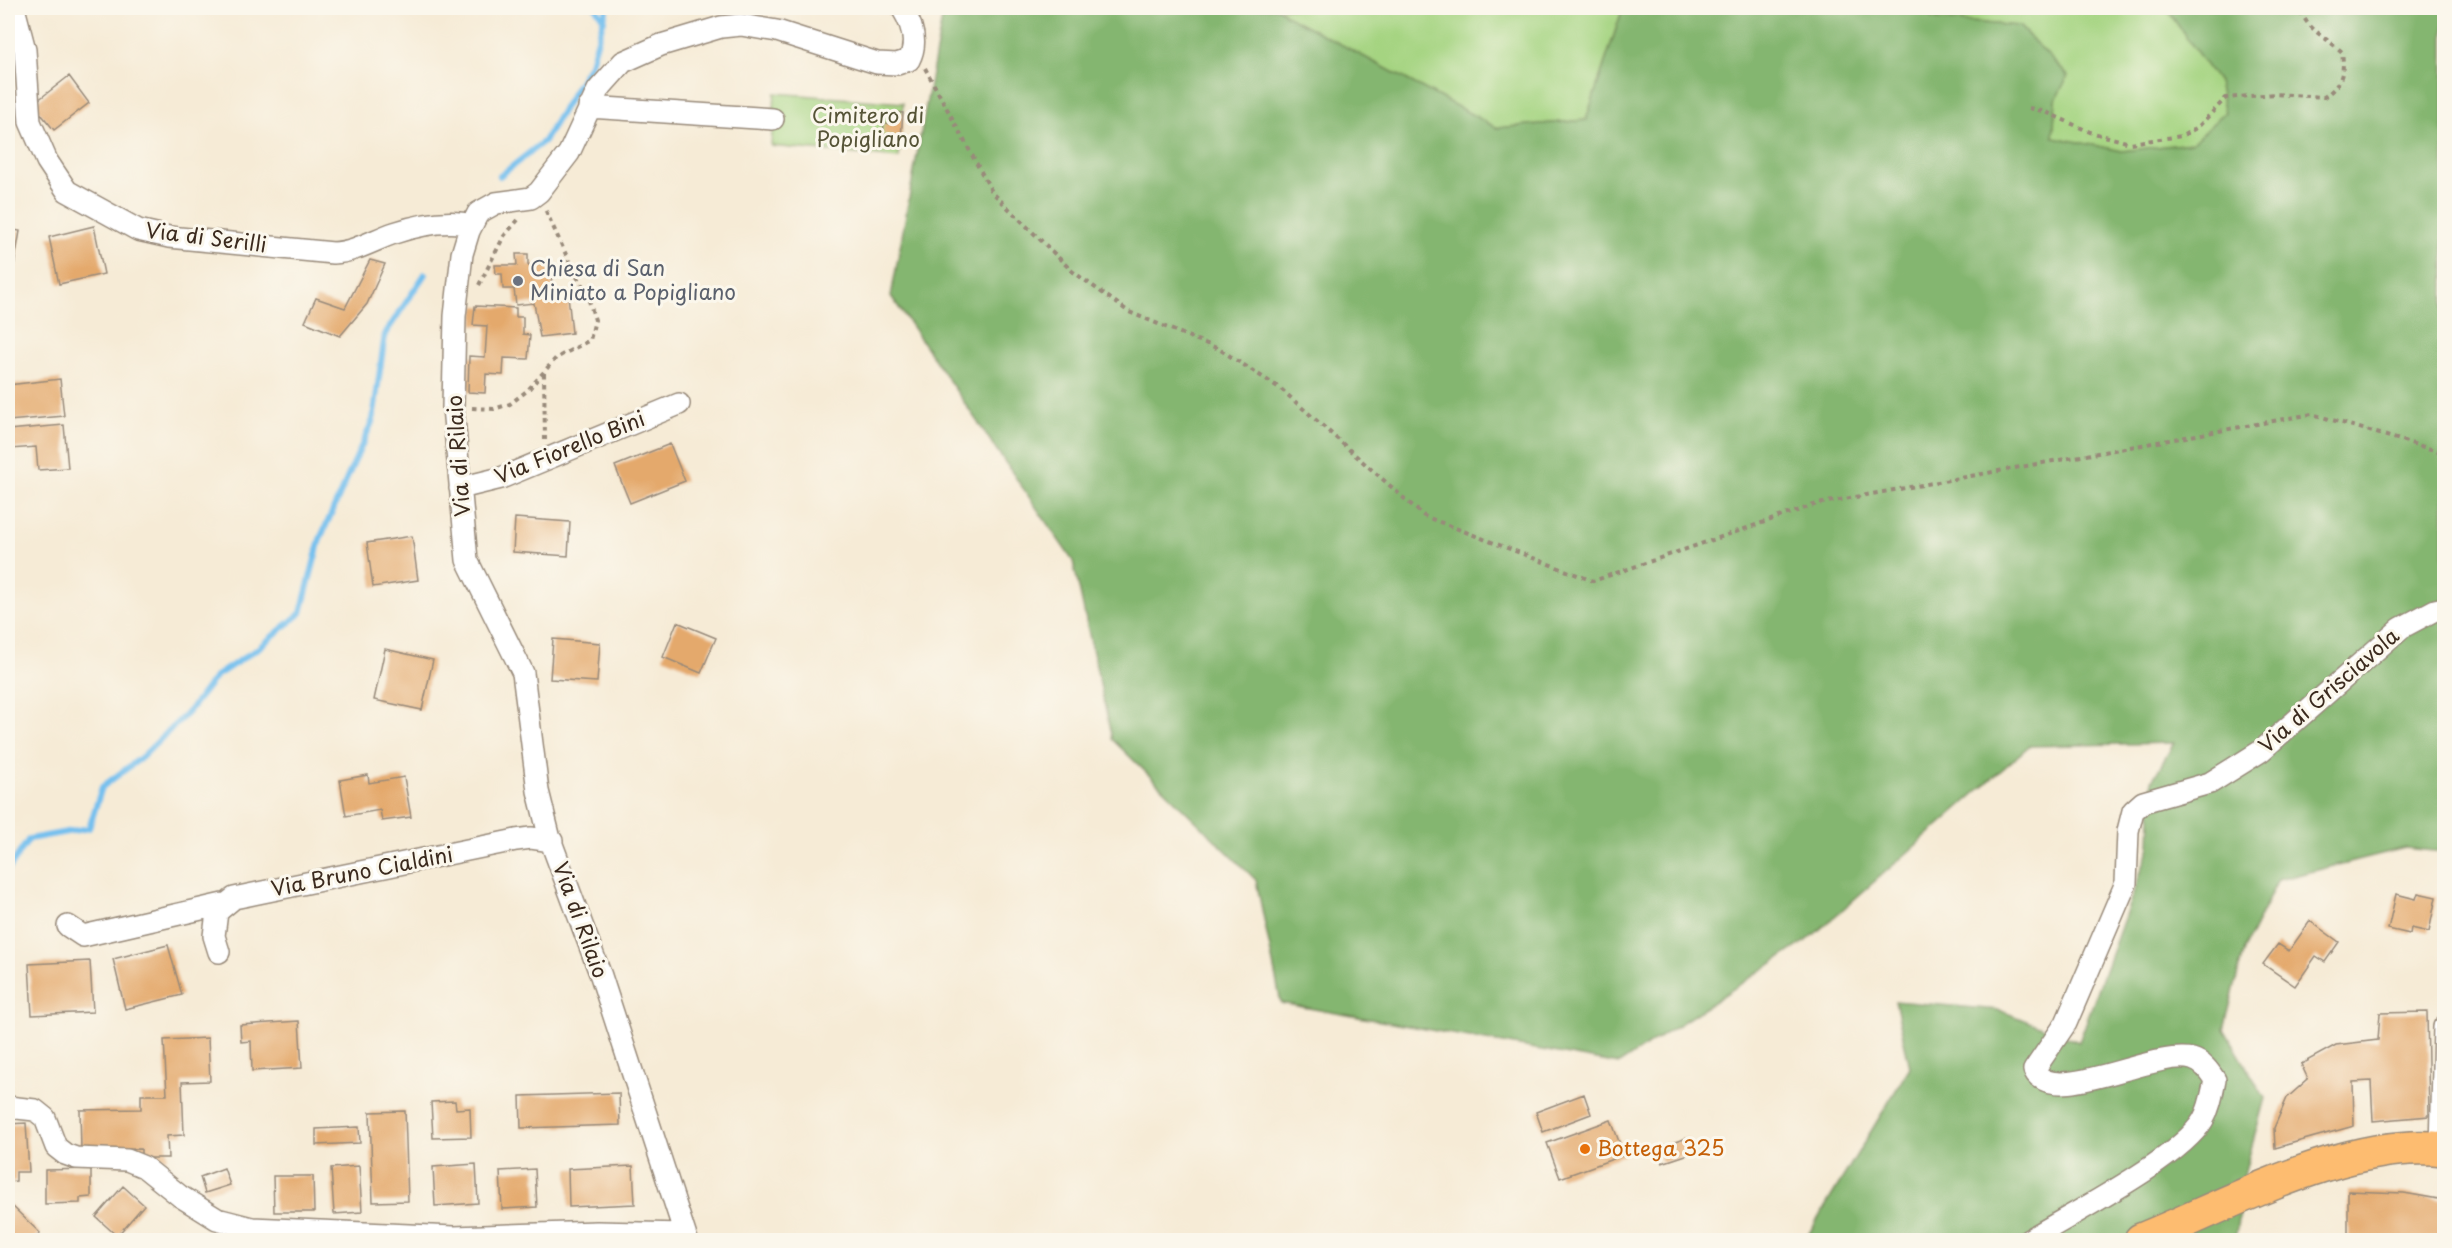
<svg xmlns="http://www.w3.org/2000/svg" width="2452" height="1248" font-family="'Playpen Sans',sans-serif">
	<rect width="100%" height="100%" fill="#fbf7ec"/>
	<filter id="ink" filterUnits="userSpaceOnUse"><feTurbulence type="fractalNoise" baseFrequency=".0167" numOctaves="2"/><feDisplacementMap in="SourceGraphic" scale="12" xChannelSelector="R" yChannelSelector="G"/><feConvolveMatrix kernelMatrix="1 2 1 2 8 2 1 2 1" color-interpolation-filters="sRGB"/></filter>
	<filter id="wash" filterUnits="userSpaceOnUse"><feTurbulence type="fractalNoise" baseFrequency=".008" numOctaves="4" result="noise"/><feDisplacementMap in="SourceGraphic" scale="24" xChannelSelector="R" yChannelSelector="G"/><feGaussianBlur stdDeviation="1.35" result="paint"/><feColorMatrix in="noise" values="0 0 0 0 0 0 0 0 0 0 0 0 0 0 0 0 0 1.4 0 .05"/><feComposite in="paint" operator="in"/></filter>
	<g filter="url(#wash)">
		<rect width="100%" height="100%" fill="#f6ebd6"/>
		<path fill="#a5d481" stroke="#707f50" stroke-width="1.5" d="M1279 8H1623L1586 120 1497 128 1286 15Z
			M1928 8H2166L2218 82 2225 112 2192 143 2122 151 2053 137 2056 99 2068 76 2019 26 1932 19Z
			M775 93 903 103 899 158 771 146Z"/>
		<path fill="#84b66f" stroke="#607046" stroke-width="1.5" d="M944 8H1279L1286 15 1497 128 1586 120 1623 8H1928L1932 19 2019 26 2068 76 2056 99 2053 137 2122 151 2192 143 2225 112 2218 82 2166 8H2444V852L2405 848 2278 880 2244 949 2224 1029 2265 1098 2245 1171 2235 1240H1805L1910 1067 1895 1001 1999 1010 2079 1042 2150 847 2152 781 2174 743 2029 746 1809 939 1619 1064 1281 1003 1256 880 1112 739 1073 561 891 296Z"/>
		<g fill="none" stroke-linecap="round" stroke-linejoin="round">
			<path stroke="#75c0ee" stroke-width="6" d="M596 8 604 20
				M500 176 544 141 591 63 607 8
				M8 870 29 839 89 828 102 787 142 757 189 711 216 676 257 649 301 613 320 539 373 420 385 334 425 274"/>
		</g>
		<g id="blocks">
			<path fill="#e4a96c" d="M69 76 89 103 54 130 33 104Z
				M895 112 903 113 901 137 883 134 884 123 894 124Z
				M94 226 104 274 59 284 49 237Z
				M8 229 20 231 12 278 8 277Z
				M516 254H528V265L549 263 554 296 568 295 572 333 540 337 534 303 516 305 514 289H503L502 274H496L495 265H517Z
				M370 260 385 264 367 304 340 336 305 322 316 298 345 308Z
				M475 306 516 308V317H523V334L530 335 528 359 504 358 503 375 486 374 485 393 468 392 469 356 485 357 487 326 473 325Z
				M60 379 64 416 8 421V385Z
				M64 425 68 468 38 470 36 447 10 449 8 430Z
				M670 444 685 481 630 503 615 466Z
				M515 518 570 522 568 556 513 552Z
				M412 536 418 580 373 587 367 543Z
				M677 622 716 638 701 673 663 657Z
				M553 639 600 643 597 682 550 679Z
				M385 649 433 660 422 710 374 700Z
				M368 775 369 783 404 777 411 817 382 821 380 810 346 816 340 780Z
				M2418 893 2436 897 2429 932 2411 928 2410 934 2388 929 2396 894 2416 899Z
				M2310 921 2339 942 2325 962 2316 956 2295 986 2263 964 2278 944 2289 951Z
				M168 945 182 995 125 1009 113 959Z
				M90 961 93 1012 32 1015 29 964Z
				M2427 1012 2429 1116 2373 1121 2371 1081 2353 1082 2354 1126 2275 1148 2274 1128 2287 1098 2308 1079 2301 1064 2336 1045 2378 1040 2380 1013Z
				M299 1021 302 1068 252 1071 251 1041 241 1042 240 1025Z
				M208 1038 210 1081 182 1082 184 1135 167 1136 168 1158H141V1149L81 1150 80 1110 141 1109V1095H167L164 1040Z
				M619 1093 620 1125 521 1128 520 1096Z
				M1584 1094 1591 1114 1543 1132 1536 1112Z
				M455 1101 456 1109 470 1108 471 1137 433 1138 431 1102Z
				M405 1111 408 1201 373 1202 370 1112Z
				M1611 1120 1624 1155 1560 1178 1547 1143Z
				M26 1123 29 1172H16V1181L8 1182V1124Z
				M359 1127 360 1143 316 1145V1129Z
				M1687 1138 1692 1153 1662 1163 1657 1148Z
				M476 1164 478 1203 435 1206 433 1167Z
				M359 1166 362 1212 334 1214 331 1168Z
				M633 1166 635 1204 569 1207 568 1169Z
				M224 1168 230 1185 205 1193 200 1177Z
				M91 1169V1197L80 1198V1203L45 1204V1170Z
				M535 1169 537 1207 502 1209 500 1171Z
				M273 1176H313L314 1212H274Z
				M123 1186 144 1205 117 1236 96 1217Z
				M2348 1191 2404 1193 2444 1200V1240H2348Z
				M10 1204 40 1233 33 1240H8Z"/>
		</g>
	</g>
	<g filter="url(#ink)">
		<use href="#blocks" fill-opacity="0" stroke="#988a7a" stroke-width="1.5"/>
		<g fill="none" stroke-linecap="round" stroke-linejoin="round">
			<defs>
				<path id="street" d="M14 8 25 50 30 122 47 161 67 191 138 230 169 237 333 253C355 252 374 240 394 233 418 225 448 219 472 225
					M589 107 773 119
					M460 488 501 478 679 404
					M68 926 83 936 223 904
					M219 952 214 936 217 912 234 898 516 840 531 838 552 841
					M8 1107 35 1110 45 1118 56 1147 65 1154 76 1158 127 1160 144 1167 180 1196 217 1219 252 1228 454 1237 597 1232 684 1234
					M2441 1149 2444 1027
					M687 1240 601 976 550 839 538 791 523 673 467 560 453 407 455 316 462 254 469 231 478 213 496 203 531 198 539 192 569 153 598 90 623 62 661 45 721 27 741 25 777 31 877 63 897 64 909 60C918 43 912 24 902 8
					M2029 1240C2071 1214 2180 1159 2203 1120 2210 1108 2212 1094 2215 1080 2209 1071 2203 1062 2192 1059 2155 1049 2052 1108 2034 1070L2066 1023 2126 883 2128 831 2133 811 2143 802 2210 783 2261 751 2401 628 2435 610 2444 608"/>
				<path id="primary" d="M2141 1240C2231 1204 2346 1138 2444 1149"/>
			</defs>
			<use href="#street" stroke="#988a7a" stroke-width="24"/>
			<use href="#primary" stroke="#988a7a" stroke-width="36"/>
			<path stroke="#988a7a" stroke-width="4" stroke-dasharray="4.5 4.5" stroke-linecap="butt" d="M925 68 992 192 1072 271 1129 312 1219 349 1281 389 1424 516 1593 581 1817 504 2312 414 2444 453
				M2029 108 2046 112 2090 132 2130 143 2182 136 2198 127 2226 98 2275 94 2324 97C2341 85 2345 74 2342 52 2328 38 2305 29 2300 8
				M479 285 504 236 518 220
				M544 373 545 440
				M472 408 494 409 510 404 528 390 556 358 590 340 595 320 586 291 574 272 545 209
				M2314 1240 2316 1236 2325 1240"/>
			<use href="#street" stroke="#fff" stroke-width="21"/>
			<use href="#primary" stroke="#fdbc70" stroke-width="33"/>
		</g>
	</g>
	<circle fill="#6b7280" stroke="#fbf7ec" stroke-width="2" cx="518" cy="281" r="6"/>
	<circle fill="#e8710a" stroke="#fbf7ec" stroke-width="2" cx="1585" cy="1149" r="6"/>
	<g text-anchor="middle" stroke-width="6" stroke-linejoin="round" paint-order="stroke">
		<g font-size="21" fill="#565437" stroke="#fbf7ec">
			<text x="868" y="123">Cimitero di<tspan x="868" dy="24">Popigliano</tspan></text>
		</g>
		<g font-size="21" fill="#3b2a1e" stroke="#fbf7ec">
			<text transform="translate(206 238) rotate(7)" y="7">Via di Serilli</text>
			<text transform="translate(570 448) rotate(-22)" y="7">Via Fiorello Bini</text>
			<text transform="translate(459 456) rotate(-94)" y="7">Via di Rilaio</text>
			<text transform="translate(2329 691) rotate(-41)" y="7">Via di Grisciavola</text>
			<text transform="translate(362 872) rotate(-11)" y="7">Via Bruno Cialdini</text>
			<text transform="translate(580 920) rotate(70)" y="7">Via di Rilaio</text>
		</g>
		<g font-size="21" fill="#5b616d" stroke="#fbf7ec" text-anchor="start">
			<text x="530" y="276">Chiesa di San<tspan x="530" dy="24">Miniato a Popigliano</tspan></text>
		</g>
		<g font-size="21" fill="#c56008" stroke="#fbf7ec" text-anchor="start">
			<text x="1597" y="1156">Bottega 325</text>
		</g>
	</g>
	<rect width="2452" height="1248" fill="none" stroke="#fbf7ec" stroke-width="30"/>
</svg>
